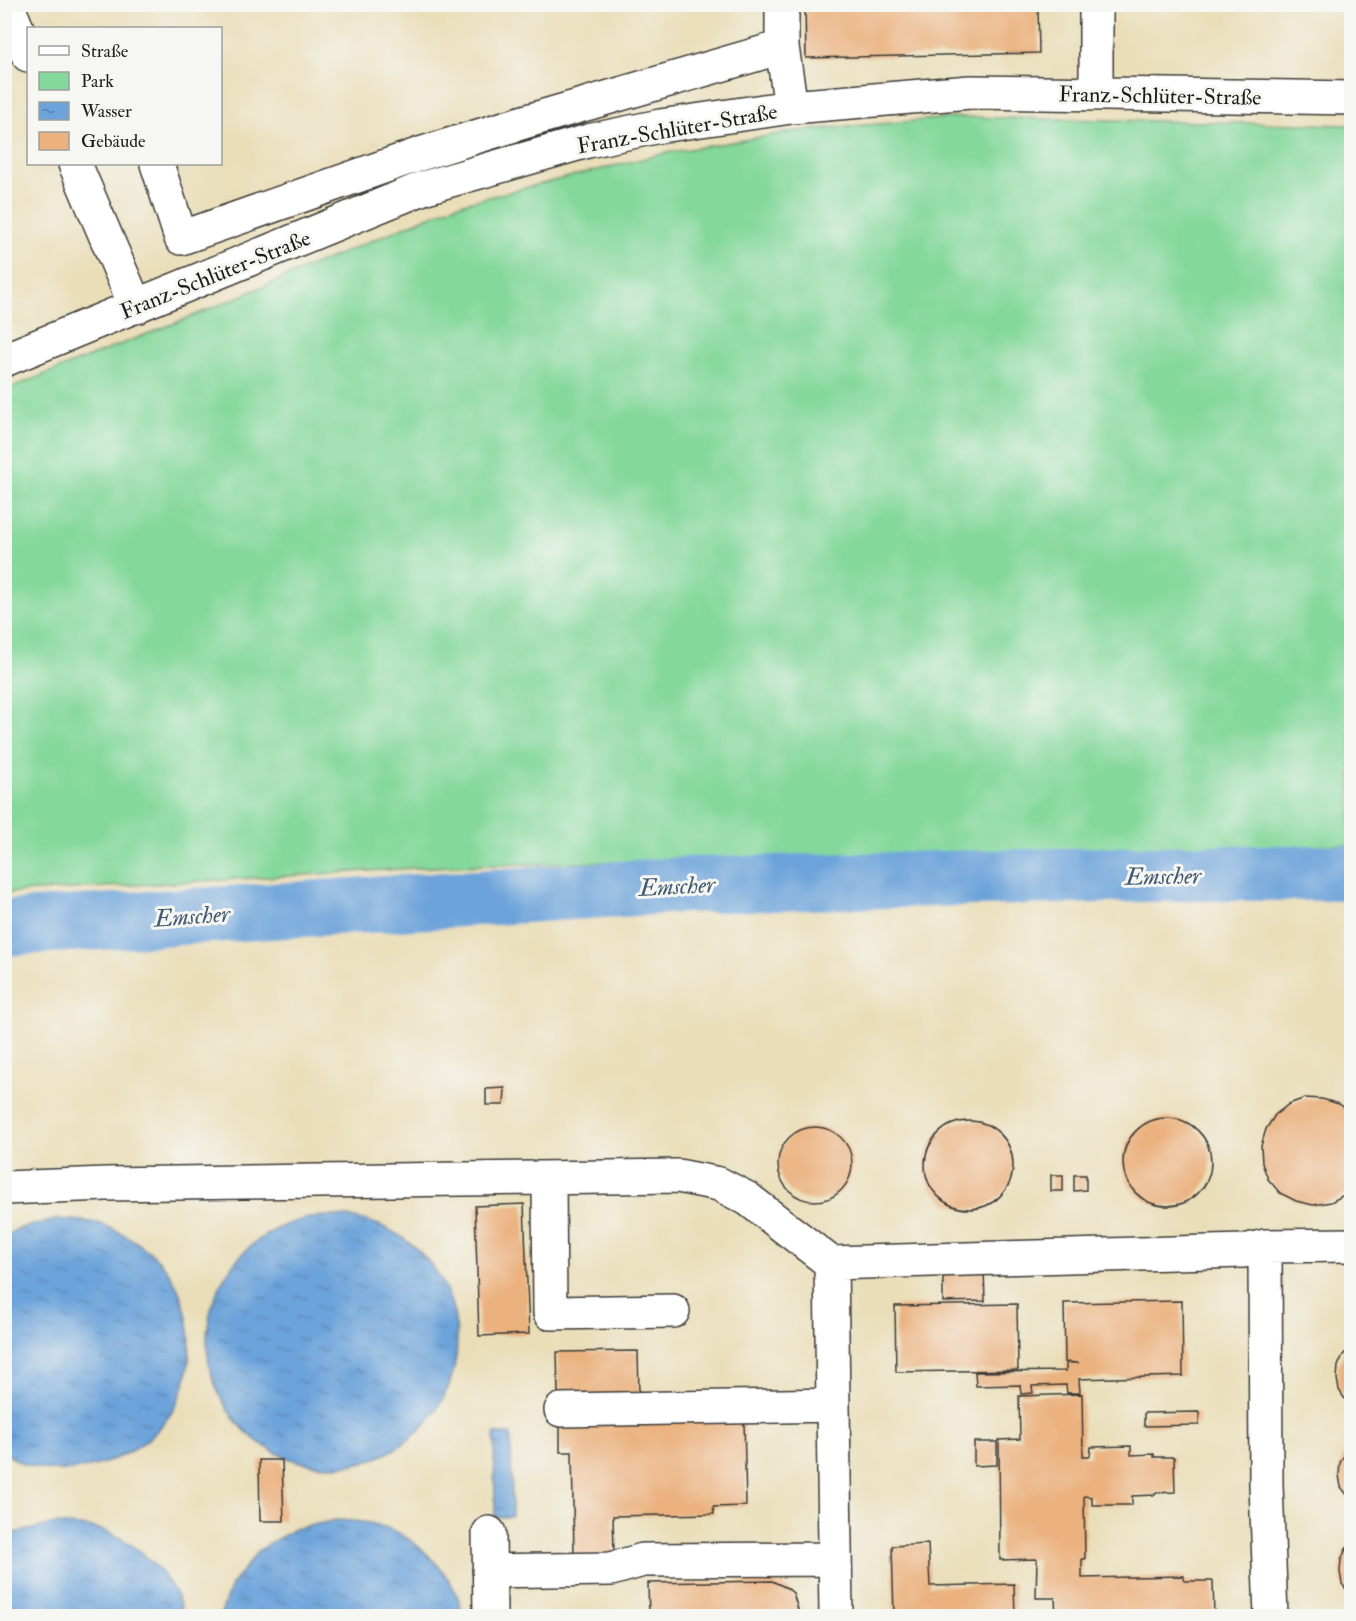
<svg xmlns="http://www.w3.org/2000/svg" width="1356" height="1621" font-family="'IM FELL Double Pica',serif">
	<defs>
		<pattern id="water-ripples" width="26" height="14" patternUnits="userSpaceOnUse" patternTransform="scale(1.5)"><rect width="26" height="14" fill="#6ca3da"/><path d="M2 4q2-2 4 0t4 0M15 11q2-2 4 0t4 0" fill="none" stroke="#5884b0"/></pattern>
	</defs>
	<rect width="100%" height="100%" fill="#f6f6f2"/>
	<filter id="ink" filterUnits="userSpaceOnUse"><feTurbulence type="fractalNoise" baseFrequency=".0167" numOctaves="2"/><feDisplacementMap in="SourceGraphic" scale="12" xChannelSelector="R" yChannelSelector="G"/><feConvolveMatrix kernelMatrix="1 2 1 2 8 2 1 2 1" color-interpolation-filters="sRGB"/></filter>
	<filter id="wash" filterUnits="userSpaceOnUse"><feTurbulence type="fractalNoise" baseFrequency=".008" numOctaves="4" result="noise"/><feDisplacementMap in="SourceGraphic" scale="24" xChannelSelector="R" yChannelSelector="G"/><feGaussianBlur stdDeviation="1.35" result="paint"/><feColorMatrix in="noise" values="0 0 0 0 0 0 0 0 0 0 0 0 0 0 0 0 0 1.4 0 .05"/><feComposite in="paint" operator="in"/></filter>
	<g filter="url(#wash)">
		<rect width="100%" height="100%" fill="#eadeb9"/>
		<path fill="#84d89b" stroke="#507a5c" stroke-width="1.5" d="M960 117 1351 125V845L450 866 5 893V390L203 312 456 205 666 153 797 131Z"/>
		<path fill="url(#water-ripples)" stroke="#44607b" stroke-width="1.5" d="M207 1341a125 125 0 1 1 250 0a125 125 0 1 1-250 0Z
			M59 1219C73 1221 91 1220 104 1225 127 1235 151 1249 166 1269 197 1310 198 1378 167 1419 136 1460 73 1482 24 1464 18 1462 11 1456 4 1453L5 1237 17 1229Z
			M494 1434H511L512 1517H495Z
			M336 1520C350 1521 365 1521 378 1525 416 1535 457 1577 463 1616H220L231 1585 258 1551 294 1529Z
			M56 1524C70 1525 85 1526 98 1529 134 1538 177 1580 183 1616H5V1539L14 1533Z"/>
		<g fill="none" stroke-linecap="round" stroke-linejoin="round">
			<path stroke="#6ca3da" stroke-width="56" d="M4 928 684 885 1189 873H1352"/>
		</g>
		<g id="blocks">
			<path fill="#ebb17e" d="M805 4H1038L1039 53 806 58Z
				M505 1088 504 1105H486V1089Z
				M1305 1098 1322 1099 1339 1104 1352 1113V1188L1346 1194 1331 1202 1313 1205 1296 1201 1280 1193 1268 1179 1262 1163 1261 1146 1266 1129 1275 1115 1289 1104Z
				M1123 1162a44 44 0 1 1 88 0a44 44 0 1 1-88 0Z
				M925 1165a44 44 0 1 1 88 0a44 44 0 1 1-88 0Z
				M778 1164a37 37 0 1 1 74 0a37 37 0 1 1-74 0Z
				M1051 1175H1063V1191H1051Z
				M1074 1175H1086V1190L1074 1191Z
				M524 1204 529 1334 479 1336 475 1206Z
				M984 1269 985 1301 943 1302V1270Z
				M1182 1301 1183 1376 1079 1379 1080 1393H1067L1066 1385 1032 1386 1033 1393 1021 1394 1020 1385 976 1386 975 1372 1066 1371V1363H1079L1065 1362 1064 1303Z
				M1017 1304 1018 1370 896 1372 895 1306Z
				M1352 1346V1406L1346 1401 1339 1390 1337 1379 1338 1366 1343 1355Z
				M638 1351 639 1395 558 1396 557 1352Z
				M1082 1394 1083 1456H1090L1091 1447 1131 1446V1455L1154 1454V1457H1174L1175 1492 1155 1493V1495L1132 1496V1505H1092V1497L1084 1496 1085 1559H1082V1578L1184 1576V1581H1213L1214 1616H1056L1055 1598H1036L1037 1559 1000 1560 999 1440 1020 1439 1019 1396Z
				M1199 1412V1425L1144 1426V1413Z
				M744 1420 746 1506 713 1507 714 1514 613 1516 614 1554 574 1555 572 1452H560V1424Z
				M974 1442H997V1465L974 1466Z
				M1352 1446V1501L1341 1487 1339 1475 1340 1463 1346 1452Z
				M259 1460H282L284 1521H260Z
				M1352 1543V1597L1342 1584 1340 1572 1341 1560 1346 1549Z
				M928 1544 930 1586 1014 1584 1015 1616H894L892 1546Z
				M772 1581 787 1588 793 1593 800 1616H649L648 1583Z"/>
		</g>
	</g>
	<g filter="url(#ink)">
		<use href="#blocks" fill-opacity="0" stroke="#3b3934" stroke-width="1.5"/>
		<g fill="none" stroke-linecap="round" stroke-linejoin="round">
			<defs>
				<path id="minor" d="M7 4 28 55
					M782 4V47L791 107
					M1096 4V94
					M75 164 136 307
					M157 164 181 238 420 154 524 122 782 47
					M4 360 423 188 588 141 660 126 791 107 970 92 1352 98
					M549 1178 550 1313 673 1311
					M4 1188 106 1184 678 1176 719 1184 748 1199 831 1263 1244 1251 1265 1246 1352 1245
					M1265 1246 1266 1485 1271 1616
					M831 1263 836 1616
					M561 1410 833 1405
					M489 1533 490 1616
					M489 1571 611 1569 643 1560 835 1559"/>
			</defs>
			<use href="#minor" stroke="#3b3934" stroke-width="36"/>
			<use href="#minor" stroke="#fff" stroke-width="33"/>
		</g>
	</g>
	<g text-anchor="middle" stroke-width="6" stroke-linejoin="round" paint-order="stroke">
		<g font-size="22" fill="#1c1c1c" stroke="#f6f6f2">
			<text transform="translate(1160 95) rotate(1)" y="8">Franz-Schlüter-Straße</text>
			<text transform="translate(677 128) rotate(-10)" y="8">Franz-Schlüter-Straße</text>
			<text transform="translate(215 274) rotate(-22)" y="8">Franz-Schlüter-Straße</text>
		</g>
		<g font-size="24" font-style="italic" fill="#405971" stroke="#f6f6f2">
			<text transform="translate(1163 876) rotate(-1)" y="8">Emscher</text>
			<text transform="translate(677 886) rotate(-3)" y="8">Emscher</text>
			<text transform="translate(192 916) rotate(-4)" y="8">Emscher</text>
		</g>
	</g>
	<rect width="1356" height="1621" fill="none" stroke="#f6f6f2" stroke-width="24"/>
	<rect x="27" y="27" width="195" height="138" fill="#f6f6f2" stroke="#9f9f9c" stroke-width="1.5"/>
	<rect x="39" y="46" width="30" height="9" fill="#ffffff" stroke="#9f9f9c" stroke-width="1.5"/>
	<text x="81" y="57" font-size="18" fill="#1c1c1c">Straße</text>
	<rect x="39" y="72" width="30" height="18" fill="#84d89b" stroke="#9f9f9c" stroke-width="1.5"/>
	<text x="81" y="87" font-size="18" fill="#1c1c1c">Park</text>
	<rect x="39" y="102" width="30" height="18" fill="url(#water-ripples)" stroke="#9f9f9c" stroke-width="1.5"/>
	<text x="81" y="117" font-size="18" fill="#1c1c1c">Wasser</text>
	<rect x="39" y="132" width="30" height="18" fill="#ebb17e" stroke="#9f9f9c" stroke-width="1.5"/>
	<text x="81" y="147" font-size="18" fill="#1c1c1c">Gebäude</text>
</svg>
